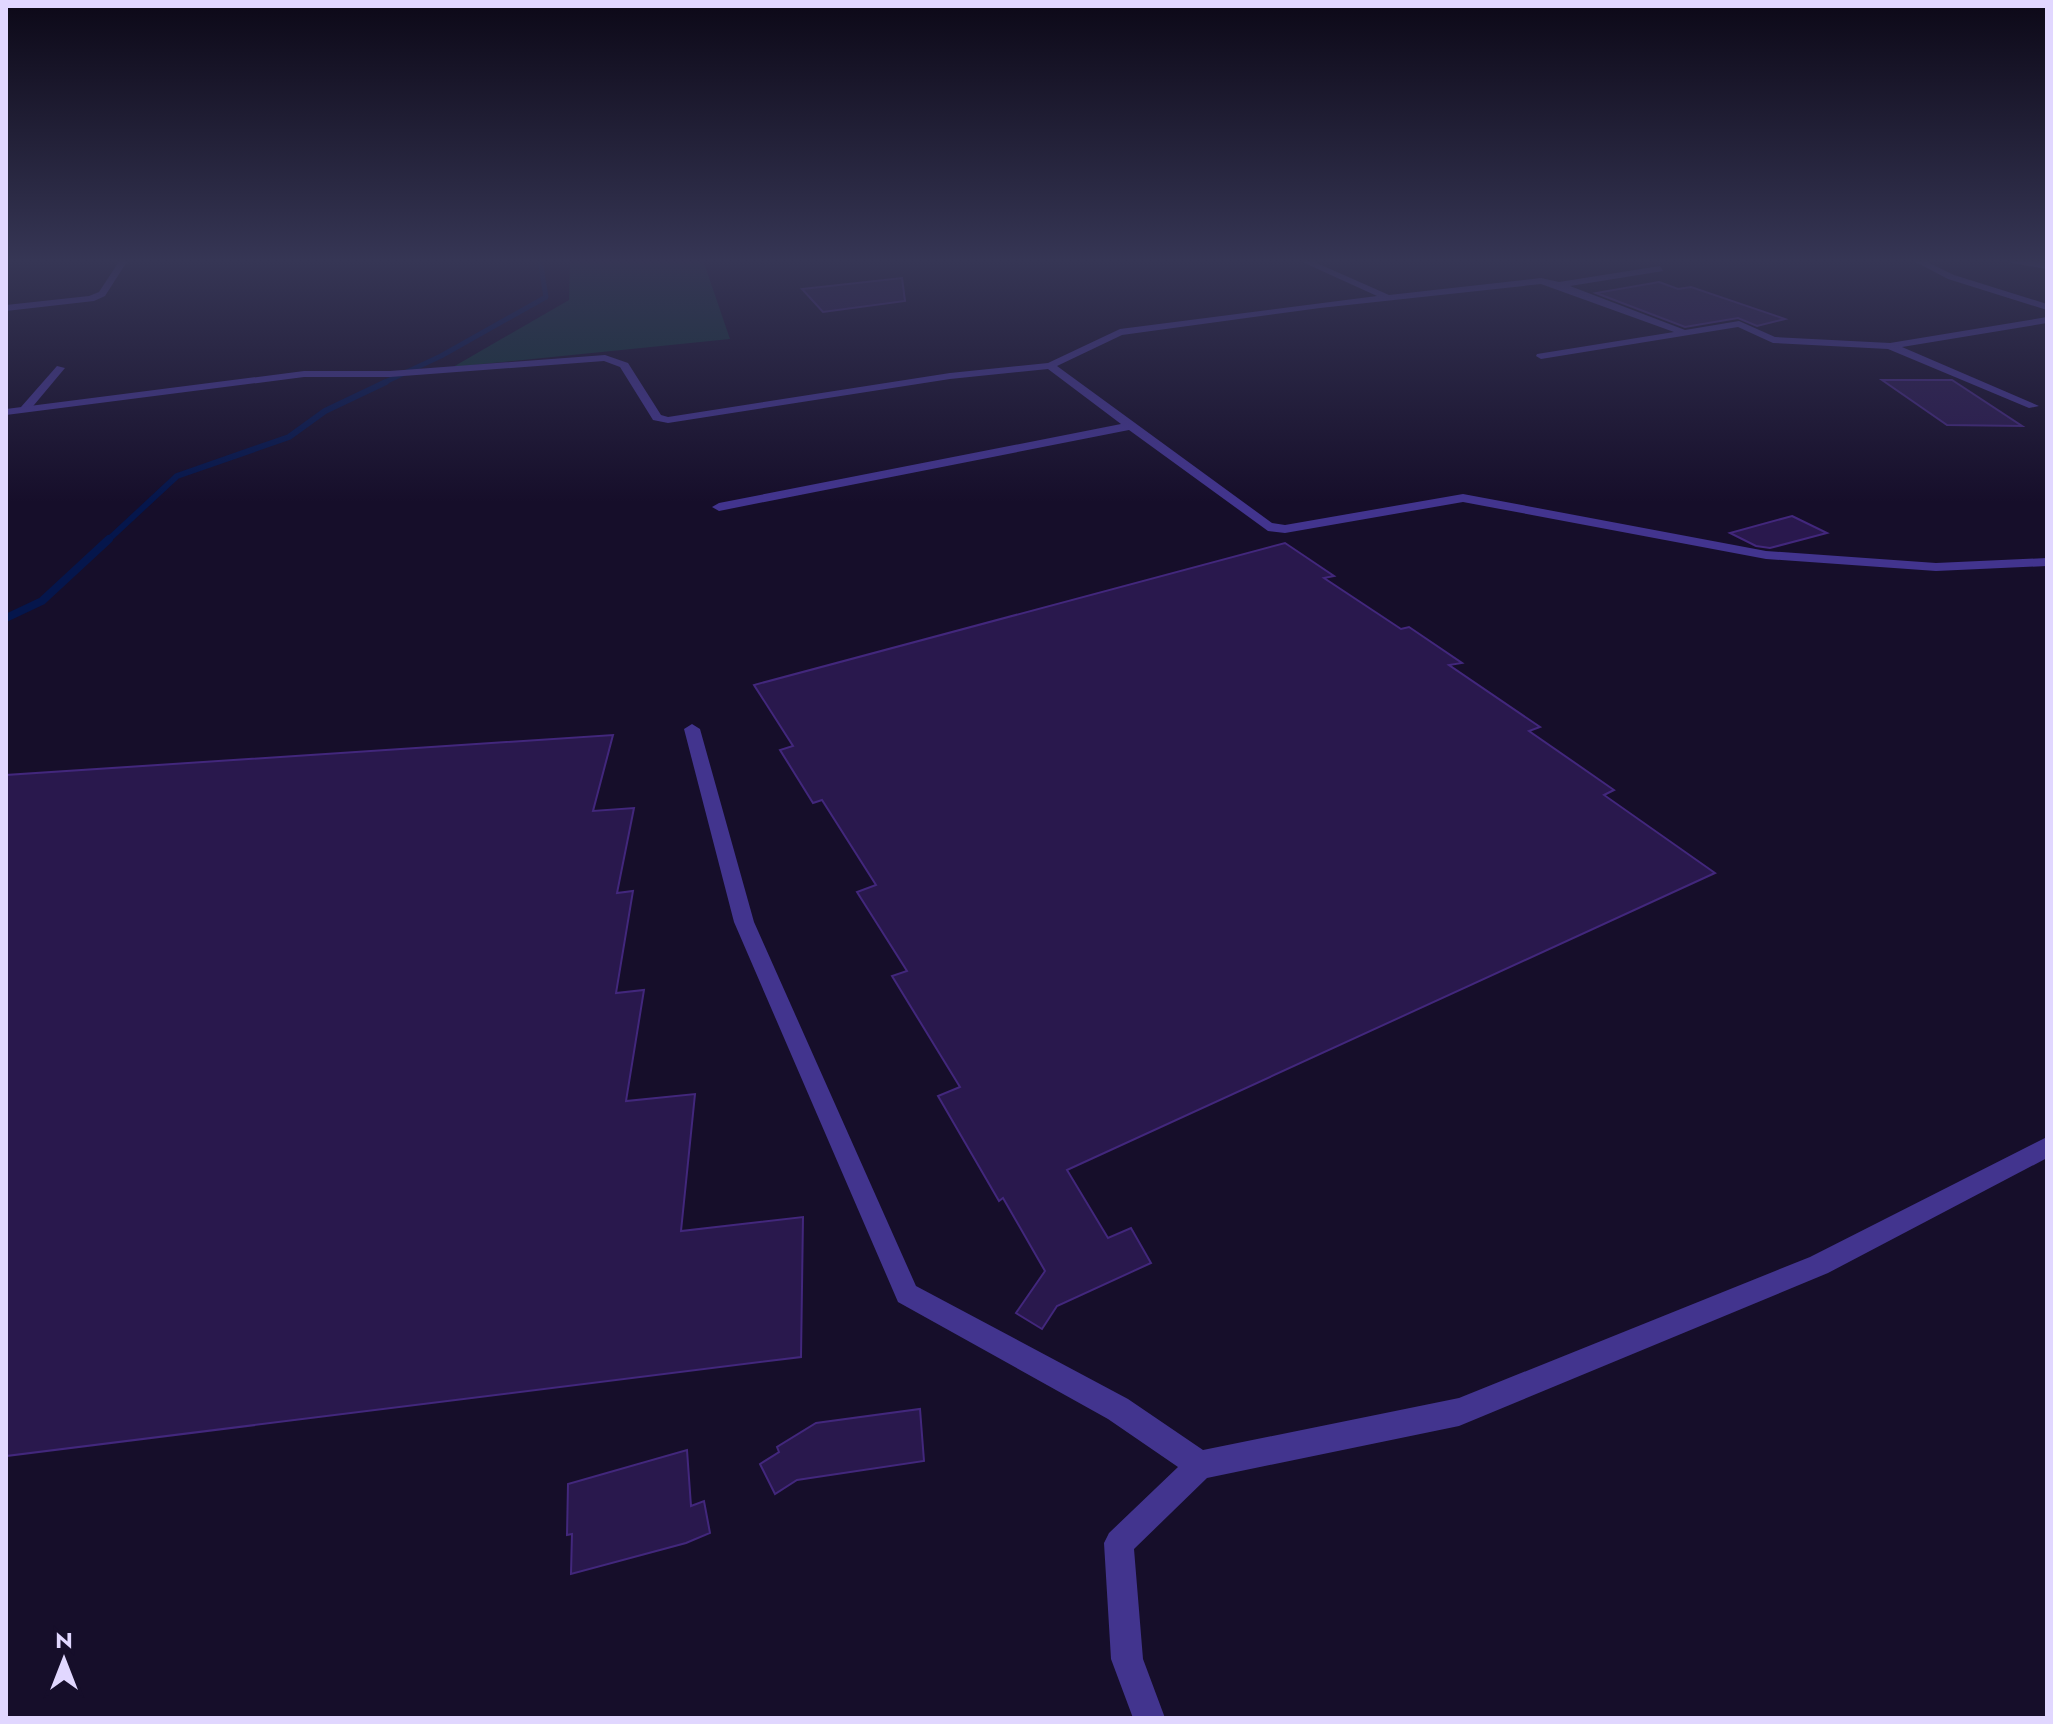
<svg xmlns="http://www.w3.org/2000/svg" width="2053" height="1724" font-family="Jost,sans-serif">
	<rect width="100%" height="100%" fill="#160e2a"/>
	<path fill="#103235" d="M570 260H703L730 339 453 367 569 300Z"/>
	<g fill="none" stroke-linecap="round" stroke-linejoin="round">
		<path stroke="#05164c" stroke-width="5" d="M381 384 441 356 546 297 540 260"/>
		<path stroke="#05164c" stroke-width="6" d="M107 541 177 476 289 437 325 411 386 382"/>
		<path stroke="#05164c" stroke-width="8" d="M6 618 42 601 109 539"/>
	</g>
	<path fill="#29184d" stroke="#42277c" stroke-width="2" d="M902 278 905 301 823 312 802 289Z
		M1659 282 1678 289 1691 287 1785 319 1757 326 1738 318 1685 327 1596 293Z
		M1882 380H1952L2022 426 1947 425Z
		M1792 516 1827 533 1770 548 1756 546 1730 533Z
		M1285 543 1334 576 1324 578 1401 629 1409 627 1462 663 1449 665 1540 727 1529 731 1614 790 1604 795 1715 873 1067 1170 1108 1238 1131 1228 1151 1263 1057 1306 1042 1329 1016 1313 1045 1271 1003 1198 999 1201 938 1096 960 1087 892 976 907 971 857 892 876 885 822 800 813 803 780 750 793 746 754 685Z
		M613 735 593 811 634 808 617 893 633 891 616 993 644 990 626 1101 695 1094 681 1231 803 1217 801 1357 6 1456V775Z
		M920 1409 924 1461 797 1480 775 1494 760 1464 779 1452 777 1447 816 1423Z
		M687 1450 691 1506 704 1501 710 1533 686 1543 571 1574 572 1534 567 1535 568 1484Z"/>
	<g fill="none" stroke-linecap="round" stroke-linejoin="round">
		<path fill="#42348e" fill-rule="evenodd" d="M57 366 65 368 29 411H21V407Z
			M692 724 700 729 754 922 916 1286 1128 1399 1203 1450 1459 1398 1810 1257 2047 1137V1158L1828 1273 1459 1426 1207 1478 1134 1549 1143 1659 1165 1718H1133L1111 1659 1104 1543 1109 1533 1178 1467 1108 1419 898 1302 734 922 684 729Z"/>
		<path fill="#42348e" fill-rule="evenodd" d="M120 260H128L105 296 94 301 6 311V305L89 296 99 292Z
			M1298 260H1310L1389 295 1541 278 1559 282 1660 266 1663 271 1570 286 1685 330 1739 321 1775 337 1890 343 2047 317V323L1902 347 2039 406 2029 408 1888 349 1773 343 1738 327 1541 359 1536 356 1537 354 1674 332 1541 284 1320 308 1122 335 1057 366 1272 523 1285 525 1463 494 1766 551 1936 563 2047 558V566L1936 571 1766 559 1463 502 1285 533 1268 531 1129 430 719 511 712 507 719 503 1121 424 1048 369 950 379 668 423 653 420 620 367 604 361 390 377H304L6 415V409L304 371H390L605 355 628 363 661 415 668 417 950 373 1048 363 1120 329 1377 296Z
			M2007 260 2047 263V269L2011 263Z"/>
		<path fill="#42348e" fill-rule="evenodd" d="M1912 260H1923L1954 275 2047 304V310L1948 279Z"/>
	</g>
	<linearGradient id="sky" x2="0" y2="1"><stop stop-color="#0c0817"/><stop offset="0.52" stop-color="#363655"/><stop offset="1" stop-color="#363655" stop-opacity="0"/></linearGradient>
	<rect width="2053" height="502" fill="url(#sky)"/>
	<rect width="2053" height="1724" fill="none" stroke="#e1d7ff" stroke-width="16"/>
	<g transform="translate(64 1660)" stroke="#160e2a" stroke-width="6" paint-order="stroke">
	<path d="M0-6L14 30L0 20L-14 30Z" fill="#e1d7ff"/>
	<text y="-12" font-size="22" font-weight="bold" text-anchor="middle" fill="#e1d7ff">N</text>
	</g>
</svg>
